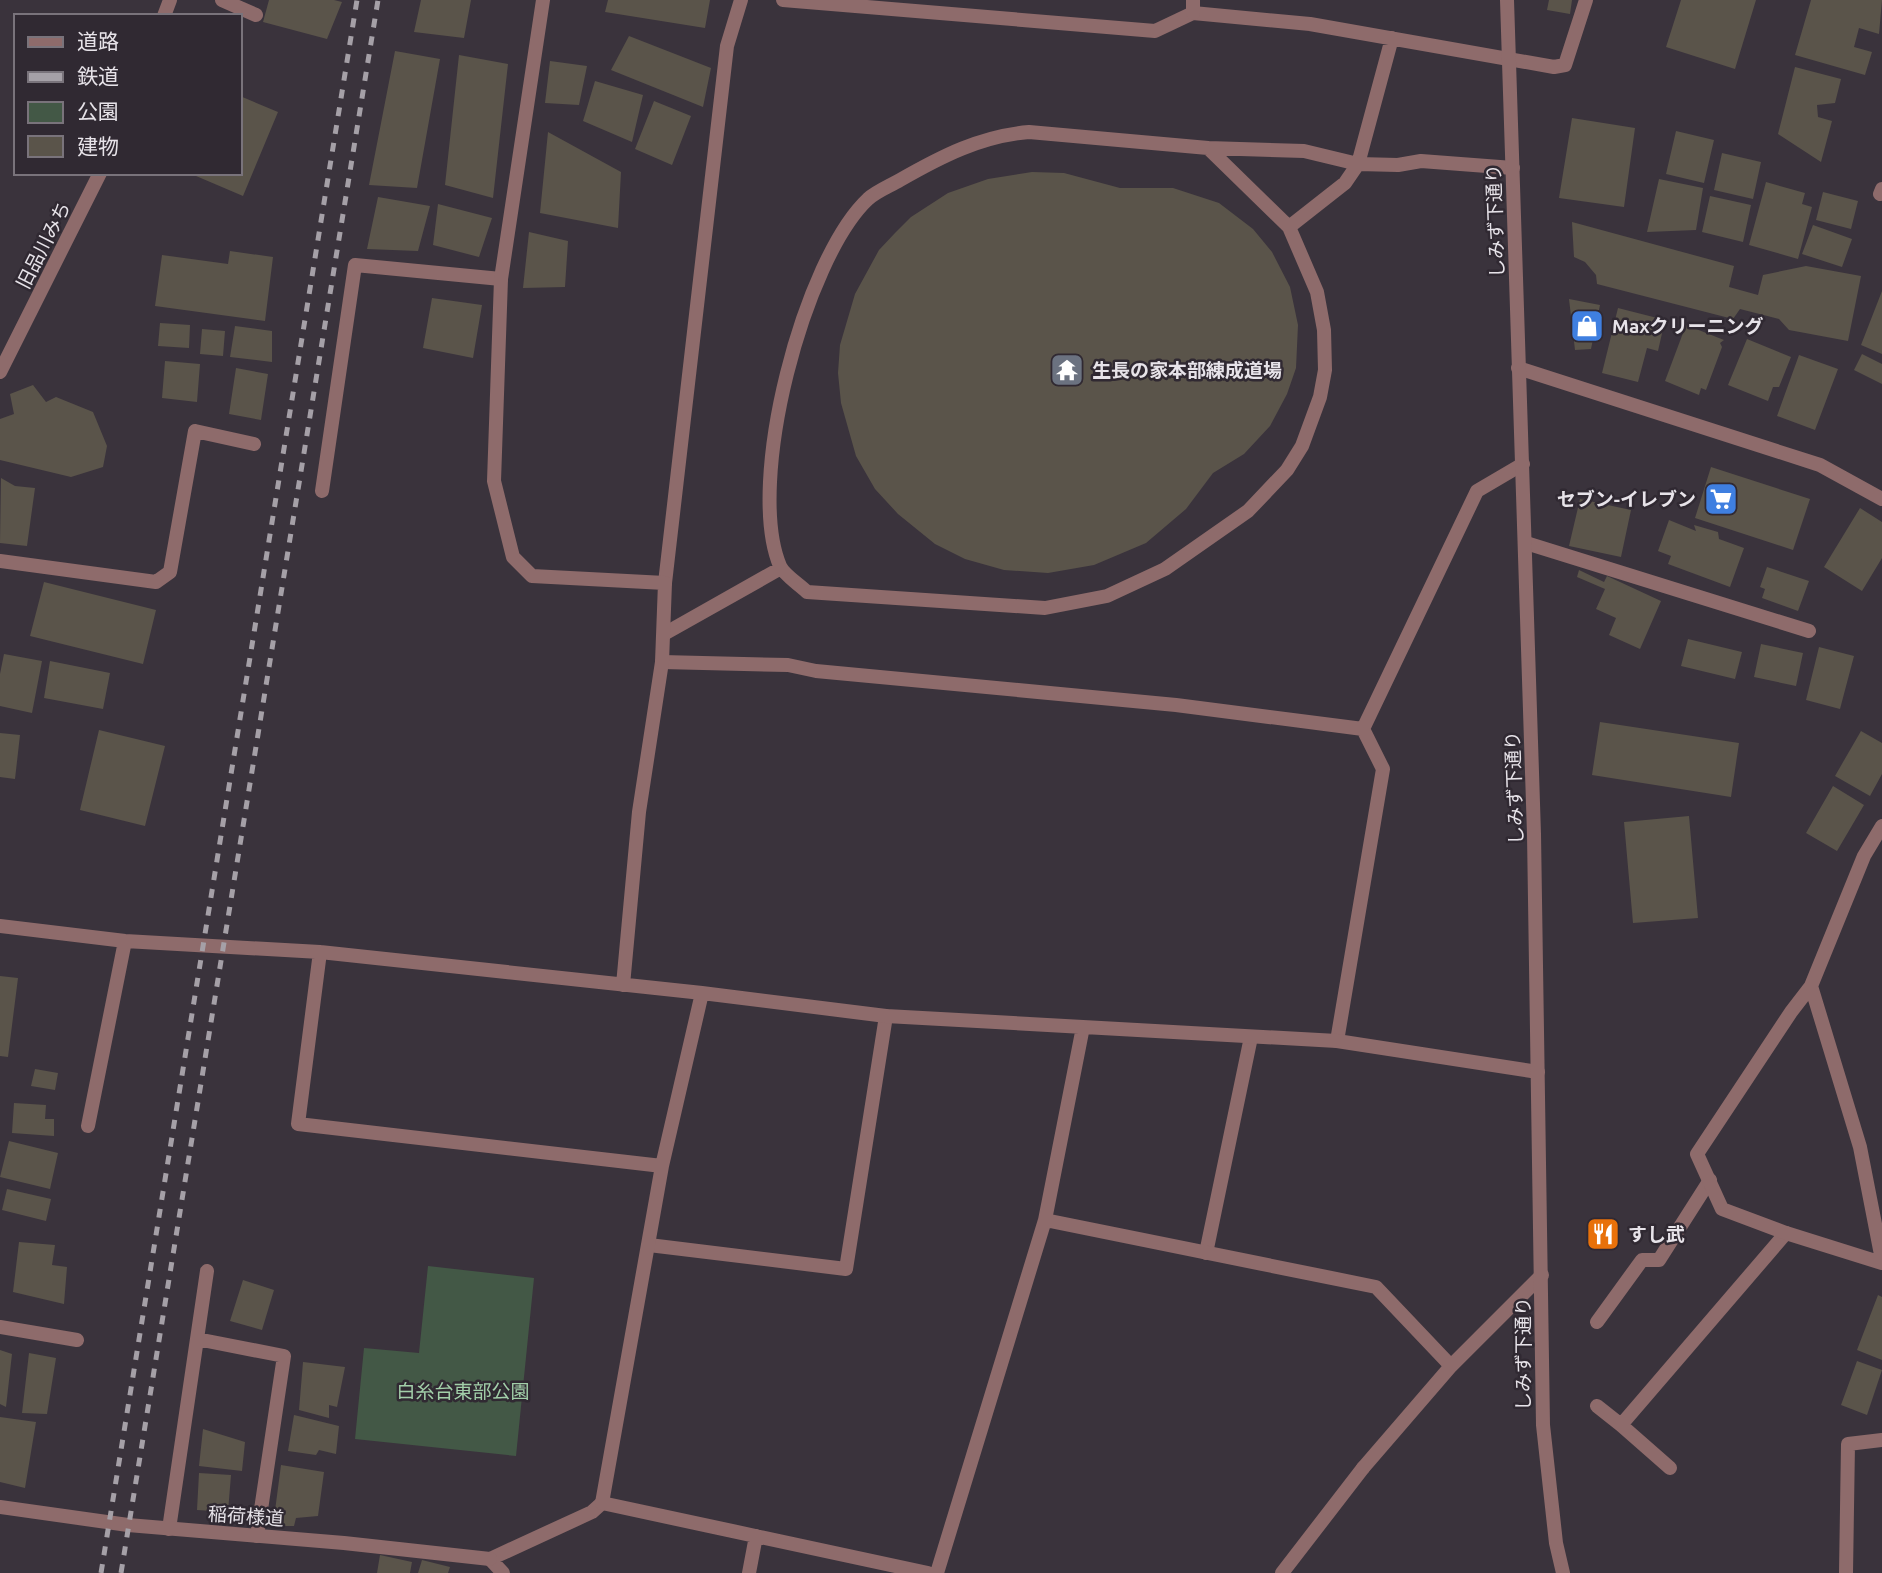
<svg xmlns="http://www.w3.org/2000/svg" width="1882" height="1573" font-family="Ubuntu,'Noto Sans JP',sans-serif">
	<rect width="100%" height="100%" fill="#3a333c"/>
	<path fill="#435846" d="M428 1266 534 1278 516 1456 355 1439 364 1348 419 1353Z"/>
	<path fill="#5a544a" d="M269 0H334L342 2 327 39 263 22Z
		M421 0H471L464 38 414 32Z
		M608 0H710L705 28 605 12Z
		M1549 0H1572L1570 14 1547 10Z
		M1681 0H1756L1735 69 1666 47Z
		M1811 0H1882L1879 34 1859 28 1854 47 1872 52 1865 75 1795 55Z
		M629 36 711 68 703 107 611 70Z
		M395 51 440 59 417 188 369 185Z
		M459 55 508 64 493 198 445 185Z
		M550 61 587 66 579 105 545 103Z
		M1795 67 1841 79 1835 103 1817 105 1818 117 1832 121 1821 162 1778 134Z
		M595 81 643 95 632 142 583 121Z
		M240 96 278 112 243 196 189 173H240Z
		M654 101 691 116 672 165 635 149Z
		M1572 118 1635 128 1624 207 1559 198Z
		M1676 131 1714 140 1704 183 1666 174Z
		M548 132 621 172 618 228 540 213Z
		M1722 153 1761 162 1753 199 1714 190Z
		M1032 172 1064 173 1120 188H1173L1219 203 1253 229 1272 252 1290 287 1298 325 1296 368 1287 394 1270 426 1244 454 1213 473 1186 509 1146 543 1094 565 1048 573 1004 570 965 559 935 544 898 514 875 489 856 456 841 403 838 373 840 345 855 294 879 250 895 233 911 217 948 193 988 179Z
		M1659 179 1703 188 1696 230 1647 232Z
		M1766 182 1805 193 1802 204 1812 207 1798 259 1749 245Z
		M1823 192 1858 201 1851 229 1816 220Z
		M1710 196 1751 205 1743 242 1702 232Z
		M378 197 430 206 418 251 367 249Z
		M438 204 492 218 479 257 433 245Z
		M1572 222 1734 266 1729 287 1758 295 1763 275 1806 266 1861 276 1848 341 1789 330 1779 319 1740 309 1733 319 1597 284 1596 275 1585 262 1574 257Z
		M1813 225 1852 239 1842 267 1802 254Z
		M529 232 568 241 565 287 523 288Z
		M230 251 273 257 265 321 155 306 162 255 228 264Z
		M1882 291V354L1861 345Z
		M432 298 482 305 473 358 423 348Z
		M1569 299 1600 305 1591 349 1575 350Z
		M1618 308 1665 320 1658 351 1647 348 1638 382 1602 373Z
		M160 323 190 325 189 348 158 346Z
		M1686 325 1724 340 1720 343 1722 347 1706 390 1701 388 1699 395 1665 381Z
		M235 326 272 331V362L230 357Z
		M202 329 225 331 223 356 200 354Z
		M1747 339 1791 357 1779 387H1773L1768 401 1728 385Z
		M1862 354 1882 364V384L1854 370Z
		M1799 355 1838 369 1815 430 1777 416Z
		M165 361 200 364 197 402 162 398Z
		M236 368 268 374 261 420 229 414Z
		M33 385 46 402 56 397 93 412 107 446 103 467 71 477 0 460V419L14 414 10 394Z
		M1711 467 1810 499 1793 550 1695 518Z
		M1 478 15 486 35 488 27 546 0 543Z
		M1580 499 1631 510 1621 557 1569 546Z
		M1860 508 1882 522V558L1862 591 1824 567Z
		M1669 520 1696 531 1694 525 1718 532 1719 539 1744 548 1730 587 1668 564 1671 556 1658 551Z
		M1767 567 1809 581 1798 611 1762 598 1765 589 1760 587Z
		M1579 570 1604 582 1607 576 1661 601 1640 649 1609 635 1616 618 1596 609 1605 589 1577 577Z
		M44 582 156 610 143 664 30 636Z
		M1688 639 1742 652 1735 679 1681 666Z
		M1761 644 1803 653 1796 686 1754 677Z
		M1819 647 1854 656 1840 709 1806 700Z
		M4 654 42 661 32 713 0 706V674Z
		M50 661 110 673 103 709 44 698Z
		M1600 722 1739 743 1731 797 1592 775Z
		M99 730 165 746 145 826 80 810Z
		M1861 731 1882 743V774L1870 796 1835 776Z
		M0 733 20 735 15 779 0 777Z
		M1833 786 1864 805 1837 851 1806 833Z
		M1689 816 1698 918 1633 923 1624 822Z
		M0 976 18 978 8 1057 0 1056Z
		M35 1069 58 1073 55 1090 31 1086Z
		M14 1103 46 1105 45 1119H54V1136L12 1133Z
		M9 1141 58 1153 50 1189 0 1177Z
		M7 1189 51 1199 46 1221 2 1210Z
		M19 1242 55 1245 52 1265 67 1267 64 1304 13 1292Z
		M243 1280 274 1290 262 1330 230 1321Z
		M1878 1295 1882 1297V1360L1857 1350Z
		M0 1350 12 1354 6 1407 0 1404Z
		M29 1353 56 1358 47 1414 22 1413Z
		M1857 1361 1882 1370 1867 1415 1841 1405Z
		M303 1362 345 1367 337 1407 329 1405V1418L299 1410Z
		M294 1415 339 1426 336 1454 319 1450 316 1455 288 1451Z
		M0 1417 36 1422 25 1488 0 1482Z
		M203 1429 245 1442 242 1471 199 1466Z
		M281 1465 324 1472 318 1516 296 1518 294 1526H273Z
		M199 1473 231 1475 228 1512 197 1510Z
		M380 1555 412 1562 410 1573H377Z
		M422 1560 450 1567 448 1573H418Z"/>
	<g fill="none" stroke-linecap="round" stroke-linejoin="round">
		<path stroke="#8e6b6b" stroke-width="14" d="M222 0 256 15
			M783 0 1155 31 1193 13 1310 24 1554 67 1565 65 1586 0
			M1029 132 1208 148 1289 227 1317 292 1324 330 1325 370 1320 397 1302 446 1287 470 1248 511 1165 569 1107 596 1045 608 807 592C799 584 784 575 780 566 745 483 804 259 868 199 877 191 890 186 900 180 942 156 981 136 1029 132Z
			M1208 148 1304 151 1358 164 1398 165 1421 161 1513 168
			M1289 227 1345 183 1358 164 1392 38
			M1518 368 1820 465 1882 499
			M322 491 355 265 501 279
			M1526 543 1809 631
			M0 561 156 582 170 572 195 431 254 444
			M665 583 727 46 741 0
			M664 634 781 568
			M662 662 788 665 816 671 1176 705 1363 729 1383 769 1337 1041
			M1363 729 1477 491 1523 464
			M649 1245 846 1269 886 1016
			M1206 1253 1251 1037
			M1597 1322 1642 1260H1659L1710 1180
			M0 1327 77 1340
			M197 1339 284 1356 257 1536
			M1597 1406 1621 1425
			M1670 1468 1621 1425 1786 1233
			M169 1529 207 1271
			M503 1573 490 1559 592 1512 602 1503
			M1282 1573 1363 1468"/>
		<path stroke="#8e6b6b" stroke-width="14" d="M543 0 501 279 494 481 513 557 532 576 665 583 662 662 639 812 623 985
			M1193 13V0
			M164 16 170 0
			M1880 194 1882 189
			M0 372 100 173
			M1882 826 1864 856 1811 986 1791 1012 1697 1154 1722 1209 1786 1233 1882 1263
			M0 926 125 941 320 952 702 993 886 1016 1337 1041 1538 1072
			M320 952 298 1124 662 1166
			M1811 986 1860 1147 1882 1260
			M702 993 662 1166 602 1503 928 1573
			M88 1126 125 941
			M1045 1220 1376 1287 1451 1366
			M1363 1468 1451 1366 1542 1275
			M0 1507 128 1525 344 1543 490 1559
			M749 1573 756 1536
			M937 1573 1045 1220 1083 1027
			M1846 1573 1848 1444 1882 1440"/>
		<path stroke="#8e6b6b" stroke-width="14" d="M1507 0 1534 834 1543 1425 1556 1543 1563 1573"/>
		<path stroke="#a5a0a7" stroke-width="5" stroke-dasharray="9 9" stroke-linecap="butt" d="M101 1573 357 0
			M121 1573 378 0"/>
	</g>
	<defs>
		<symbol id="shop-square" viewBox="-11 -11 22 22"><rect x="-9" y="-9" width="18" height="18" rx="4" fill="#3f7fe0" stroke="#302932"/><path d="M-5-2.5h2.3a2.7 3.5 0 0 1 5.4 0H5L5.5 6h-11ZM-1.5-2.5h3a1.5 2.3 0 0 0-3 0Z" fill="#fff"/></symbol>
		<symbol id="temple-square" viewBox="-11 -11 22 22"><rect x="-9" y="-9" width="18" height="18" rx="4" fill="#6b7280" stroke="#302932"/><path d="M0-6L5-2H3V0L6.5 2.5H4V6H1.5V3h-3V6H-4V2.5H-6.5L-3 0V-2H-5Z" fill="#fff"/></symbol>
		<symbol id="supermarket-square" viewBox="-11 -11 22 22"><rect x="-9" y="-9" width="18" height="18" rx="4" fill="#3f7fe0" stroke="#302932"/><path d="M-6-5.5h2.5l.6 2H6L4.5 2H-2.5L-4.4-4H-6ZM-1.5 3.2a1.3 1.3 0 1 0 .1 0ZM3 3.2a1.3 1.3 0 1 0 .1 0Z" fill="#fff"/></symbol>
		<symbol id="restaurant-square" viewBox="-11 -11 22 22"><rect x="-9" y="-9" width="18" height="18" rx="4" fill="#e8710a" stroke="#302932"/><path d="M-5-6h1v4h1v-4h1v4h1v-4h1v5L-1.5 .5V6h-2V.5L-5-1ZM5-6V6H3V1.5H1.5Q1.5-4 5-6Z" fill="#fff"/></symbol>
	</defs>
	<g fill-rule="evenodd">
		<use href="#shop-square" x="1568" y="307" width="38" height="38"/>
		<use href="#temple-square" x="1048" y="351" width="38" height="38"/>
		<use href="#supermarket-square" x="1702" y="480" width="38" height="38"/>
		<use href="#restaurant-square" x="1584" y="1215" width="38" height="38"/>
	</g>
	<g text-anchor="middle" stroke-width="5" stroke-linejoin="round" paint-order="stroke">
		<g font-size="19" fill="#e7e3e9" stroke="#302932">
			<text transform="translate(1495 221) rotate(-92)" y="7">しみず下通り</text>
			<text transform="translate(43 245) rotate(-63)" y="7">旧品川みち</text>
			<text transform="translate(1514 788) rotate(-92)" y="7">しみず下通り</text>
			<text transform="translate(1523 1354) rotate(-90)" y="7">しみず下通り</text>
			<text transform="translate(246 1516) rotate(4)" y="7">稲荷様道</text>
		</g>
		<g font-size="19" font-weight="bold" fill="#e7e3e9" stroke="#302932" text-anchor="start">
			<text x="1612" y="333">Maxクリーニング</text>
			<text x="1092" y="377">生長の家本部練成道場</text>
			<text x="1696" y="506" text-anchor="end">セブン-イレブン</text>
			<text x="1628" y="1241">すし武</text>
		</g>
		<g font-size="19" fill="#a2cfa9" stroke="#302932">
			<text x="463" y="1398">白糸台東部公園</text>
		</g>
	</g>
	<rect x="14" y="14" width="228" height="161" fill="#302932" stroke="#79737b" stroke-width="2"/>
	<rect x="28" y="37" width="35" height="10" fill="#8e6b6b" stroke="#79737b" stroke-width="2"/>
	<text x="77" y="49" font-size="21" fill="#e7e3e9">道路</text>
	<rect x="28" y="72" width="35" height="10" fill="#a5a0a7" stroke="#79737b" stroke-width="2"/>
	<text x="77" y="84" font-size="21" fill="#e7e3e9">鉄道</text>
	<rect x="28" y="102" width="35" height="21" fill="#435846" stroke="#79737b" stroke-width="2"/>
	<text x="77" y="119" font-size="21" fill="#e7e3e9">公園</text>
	<rect x="28" y="136" width="35" height="21" fill="#5a544a" stroke="#79737b" stroke-width="2"/>
	<text x="77" y="154" font-size="21" fill="#e7e3e9">建物</text>
</svg>
